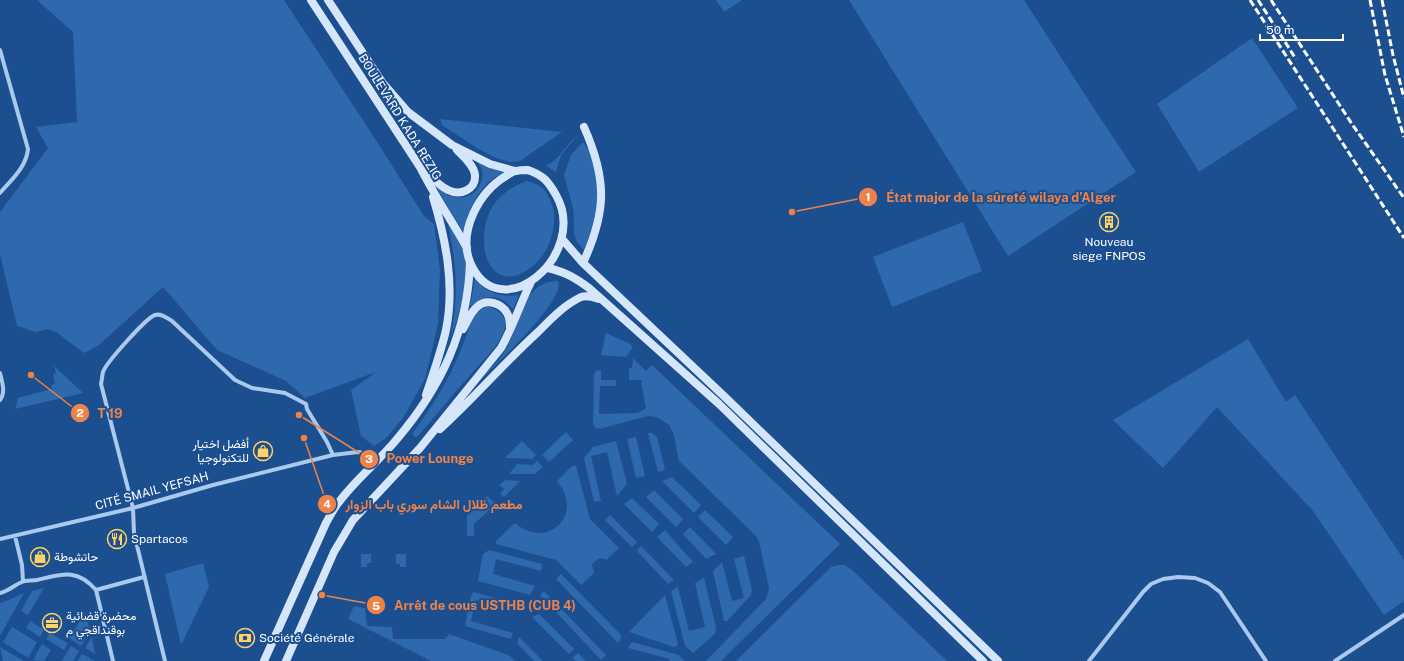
<svg xmlns="http://www.w3.org/2000/svg" width="1404" height="661" font-family="'Public Sans',Vazirmatn,sans-serif">
	<rect width="100%" height="100%" fill="#1b4f8f"/>
	<path fill="#2e69ad" d="M39 0H284L372 134 424 216 434 224 440 270 438 324 425 379 403 418 386 438 374 446 361 436 351 390 376 372 305 398 286 381 217 350 163 287 99 345 84 353 56 332 47 329 36 332 17 326 0 254V212L48 148 36 127 77 122 73 32 38 1Z
		M716 0H742L724 12Z
		M849 0H1024L1093 107 1136 172 1008 256Z
		M1252 38 1298 108 1199 172 1157 104Z
		M440 119 562 132 520 161 510 162 496 158 477 148 442 125Z
		M579 134 561 155 556 172 546 166C560 159 567 143 579 134Z
		M583 142C607 172 598 217 584 250L577 242 574 234V217L573 208 564 175 571 155Z
		M469 154 507 172C480 180 468 209 465 235L433 182C436 185 439 188 442 191 453 201 472 200 479 186 482 181 484 174 481 168 479 163 473 158 469 154Z
		M527 181C540 184 546 189 551 202 557 216 554 232 548 246 540 265 511 289 493 269 486 261 484 250 484 240 484 210 499 191 527 181Z
		M963 222 982 271 892 307 873 257Z
		M448 224C453 231 459 239 463 247 474 269 458 319 450 340 459 297 457 267 448 224Z
		M475 278C485 293 503 298 519 295L513 309C499 294 486 293 470 307Z
		M558 281C567 300 491 369 476 384 486 372 499 361 507 348 520 324 522 281 558 281Z
		M488 307C500 309 509 319 504 331 498 347 483 360 472 373 453 394 435 417 416 438L412 434C431 408 448 382 460 352 465 341 468 328 473 317 476 311 482 308 488 307Z
		M606 333 630 344 633 347 626 357 601 355Z
		M1248 339 1286 402 1295 395 1404 560V601L1384 615 1313 511 1217 407 1163 468 1113 420Z
		M633 358 646 371 652 365 840 544 721 661H706L766 599 769 589 759 541 755 535 679 461 674 435 669 425 657 417 648 416 599 429 595 428 593 424 594 375 596 371 601 370V380H616V386H600L599 414 638 413 646 408 641 383 642 380H629V368H632Z
		M54 366 83 393 15 409 18 398 52 389 51 385 55 384 53 374 56 373Z
		M566 432 573 440 549 462 542 455Z
		M648 433H652L657 437 665 470 658 472Z
		M636 437 645 476 636 478 627 439Z
		M522 441 536 455 532 459 505 458Z
		M616 441 627 484 617 496 607 452 591 456 601 501 594 502 584 458 593 447Z
		M537 461 543 467 535 474H509L517 464 533 465Z
		M572 466H576L590 519 619 548 606 560C600 557 596 559 592 565L594 573 581 585 556 560 496 544V541L515 523C548 551 585 514 557 481Z
		M672 477 701 505 694 513 662 481Z
		M505 480 520 481 504 497 500 494 504 489 499 485Z
		M654 490 683 519 676 527 646 497Z
		M487 496 496 504 474 524V536H467V516Z
		M632 498 659 524 652 532 624 504Z
		M705 510 733 537 726 545 698 517Z
		M610 515 637 542 632 547 605 520Z
		M690 527 716 554 706 559 683 534Z
		M665 530 693 562 686 567 657 537Z
		M641 546 674 580 668 584 637 551Z
		M489 550 542 564 541 571 496 559 493 574 535 586 530 595 478 581 483 554Z
		M361 554H371V563H367V567H361Z
		M396 554H406V567H400V564H396Z
		M744 556 752 590 751 595 727 621H724L713 571 722 562 732 601 744 598 734 559Z
		M203 563 209 587 181 645 165 574Z
		M838 565H845L851 569 947 661H736L831 567Z
		M561 574 622 636 618 643 556 579Z
		M704 578 716 627 715 634 693 653 685 646 671 591 678 587 689 631 705 627 695 583Z
		M44 588 28 615 21 611 32 591Z
		M544 591 606 655 601 660 540 595Z
		M473 592 524 605 521 612 476 600 471 621 513 633 511 639 465 626 470 599Z
		M24 593 0 636V603C9 601 15 596 24 593Z
		M665 595 678 644 676 647H674L629 632Z
		M354 606 365 608 367 626 392 627 393 639H445L449 634 508 655 515 661H431L348 619Z
		M85 613 90 630 81 646 69 638Z
		M539 614 574 649 569 654 532 617Z
		M30 621 44 630 40 637 26 628Z
		M12 627 37 642 28 658 3 642Z
		M50 633 68 643 64 650 46 639Z
		M92 637 95 654 85 648Z
		M519 637 543 661H534L517 643Z
		M632 642 679 655 685 661H669L670 659 628 648Z
		M42 644 51 650 44 661 33 660Z
		M71 646 79 651 73 661H62Z
		M0 647 24 661H3Z
		M578 653 586 661H576L572 658Z
		M82 654 95 661H77Z"/>
	<g fill="none" stroke-linecap="round" stroke-linejoin="round">
		<path stroke="#a9c9ee" stroke-width="4" d="M0 50 28 149C26 168 11 180 0 193
			M0 373C2 382 6 392 0 400
			M15 536 22 565 23 581
			M0 539 133 508 213 485 333 455 358 452 368 454 379 459
			M96 590 144 577
			M0 593C9 591 14 585 22 582 26 580 32 581 37 580 62 574 77 568 96 590L113 661
			M165 661 134 533 133 508 101 384C102 380 102 376 103 372 106 363 146 318 155 315 161 313 167 318 172 321L235 380 252 388 285 393 306 404 307 409 327 442 333 455
			M1089 661 1143 592 1151 584 1163 579 1178 577 1195 578 1208 583 1220 592 1266 661
			M1335 661 1404 615"/>
		<path stroke="#d6e6fa" stroke-width="8" d="M311 0 420 167C434 195 452 221 467 248
			M328 0 382 82 408 112 452 145 490 164 515 171
			M424 170C431 177 439 186 448 190 460 196 476 190 475 175 474 165 463 156 457 150
			M528 170C544 176 548 181 556 195 590 255 499 331 470 262 458 231 479 192 506 176 509 174 513 171 516 171 520 170 524 170 528 170Z
			M562 239 583 263 726 398 998 661
			M583 263C607 211 607 179 584 127
			M548 268C565 272 574 277 589 288L719 404 983 661
			M463 329C467 322 471 311 478 306 487 298 502 304 507 313 510 318 510 323 510 328
			M426 395C433 374 441 352 446 330 455 286 446 240 433 197
			M440 429C474 398 504 363 538 332 551 319 564 305 581 297 587 295 593 297 599 299
			M264 661 326 523C330 516 334 508 339 502 356 479 379 461 397 439 441 387 468 331 470 262
			M286 661 334 552 353 520 420 448 501 348C513 327 520 304 531 282"/>
		<path stroke="#fff" stroke-width="3" stroke-dasharray="7 3" stroke-linecap="butt" d="M1250 0 1404 238
			M1258 0 1296 59
			M1271 0 1352 124 1404 198
			M1370 0 1385 75 1404 137
			M1382 0 1393 55 1404 98"/>
	</g>
	<defs>
		<symbol id="building-ring" viewBox="-11 -11 22 22"><circle r="9.5" fill="#1b4f8f" stroke="#ffd166" stroke-width="1.5"/><path d="M-4-6H4V6H1V3H-1V6H-4ZM-2.5-4.3h1.7v1.8h-1.7ZM.8-4.3h1.7v1.8H.8ZM-2.5-1h1.7V.8h-1.7ZM.8-1h1.7V.8H.8Z" fill="#ffd166"/></symbol>
		<symbol id="shop-ring" viewBox="-11 -11 22 22"><circle r="9.5" fill="#1b4f8f" stroke="#ffd166" stroke-width="1.5"/><path d="M-5-2.5h2.3a2.7 3.5 0 0 1 5.4 0H5L5.5 6h-11ZM-1.5-2.5h3a1.5 2.3 0 0 0-3 0Z" fill="#ffd166"/></symbol>
		<symbol id="restaurant-ring" viewBox="-11 -11 22 22"><circle r="9.5" fill="#1b4f8f" stroke="#ffd166" stroke-width="1.5"/><path d="M-5-6h1v4h1v-4h1v4h1v-4h1v5L-1.5 .5V6h-2V.5L-5-1ZM5-6V6H3V1.5H1.5Q1.5-4 5-6Z" fill="#ffd166"/></symbol>
		<symbol id="office-ring" viewBox="-11 -11 22 22"><circle r="9.5" fill="#1b4f8f" stroke="#ffd166" stroke-width="1.5"/><path d="M-6-3h4V-5.5h4V-3h4V5H-6ZM-1-4.5V-3h2v-1.5ZM-6 0V1H6V0Z" fill="#ffd166"/></symbol>
		<symbol id="bank-ring" viewBox="-11 -11 22 22"><circle r="9.5" fill="#1b4f8f" stroke="#ffd166" stroke-width="1.5"/><path d="M-6-4H6V4H-6ZM0-2.3a2.3 2.3 0 1 0 0 4.6a2.3 2.3 0 1 0 0-4.6Z" fill="#ffd166"/></symbol>
	</defs>
	<g fill-rule="evenodd">
		<use href="#building-ring" x="1098" y="211" width="22" height="22"/>
		<use href="#shop-ring" x="252" y="440" width="22" height="22"/>
		<use href="#restaurant-ring" x="106" y="528" width="22" height="22"/>
		<use href="#shop-ring" x="29" y="546" width="22" height="22"/>
		<use href="#office-ring" x="41" y="612" width="22" height="22"/>
		<use href="#bank-ring" x="234" y="627" width="22" height="22"/>
	</g>
	<g text-anchor="middle" stroke-width="4" stroke-linejoin="round" paint-order="stroke">
		<g font-size="12" fill="#fff" stroke="#1b4f8f">
			<text transform="translate(400 117) rotate(58)" y="4">BOULEVARD KADA REZIG</text>
			<text transform="translate(152 491) rotate(-15)" y="4">CITÉ SMAIL YEFSAH</text>
		</g>
		<g font-size="12" fill="#fff" stroke="#1b4f8f" text-anchor="start">
			<text x="1109" y="246" text-anchor="middle">Nouveau<tspan x="1109" dy="14">siege FNPOS</tspan></text>
			<text x="249" y="448" text-anchor="end">أفضل اختيار<tspan x="249" dy="14">للتكنولوجيا</tspan></text>
			<text x="131" y="543">Spartacos</text>
			<text x="54" y="561">حاتشوطة</text>
			<text x="66" y="620">محضرة قضائية<tspan x="66" dy="14">بوقنداقجي م</tspan></text>
			<text x="259" y="642">Société Générale</text>
		</g>
	</g>
	<path fill="none" stroke="#ee8249" stroke-width="1.5" d="M792 212L868 197M31 375L80 413M299 415L369 459M304 438L327 504M322 595L376 605"/>
	<g fill="#ee8249" stroke="#1b4f8f" stroke-width="1.5">
		<circle cx="792" cy="212" r="4"/>
		<circle cx="31" cy="375" r="4"/>
		<circle cx="299" cy="415" r="4"/>
		<circle cx="304" cy="438" r="4"/>
		<circle cx="322" cy="595" r="4"/>
		<circle cx="868" cy="197" r="10"/>
		<circle cx="80" cy="413" r="10"/>
		<circle cx="369" cy="459" r="10"/>
		<circle cx="327" cy="504" r="10"/>
		<circle cx="376" cy="605" r="10"/>
	</g>
	<g font-size="12" text-anchor="middle" font-weight="bold" fill="#fff">
		<text x="868" y="201">1</text>
		<text x="80" y="417">2</text>
		<text x="369" y="463">3</text>
		<text x="327" y="508">4</text>
		<text x="376" y="610">5</text>
	</g>
	<g font-size="13" text-anchor="middle" font-weight="bold" fill="#ee8249" stroke="#1b4f8f" stroke-width="4" stroke-linejoin="round" paint-order="stroke">
		<text x="1001" y="202">État major de la sûreté wilaya d’Alger</text>
		<text x="110" y="418">T 19</text>
		<text x="430" y="463">Power Lounge</text>
		<text x="434" y="509">مطعم ظلال الشام سوري باب الزوار</text>
		<text x="485" y="610">Arrêt de cous USTHB (CUB 4)</text>
	</g>
	<path d="M1260 34v6h83v-6" fill="none" stroke="#ffffff" stroke-width="2"/>
	<text x="1266" y="34" font-size="12" fill="#ffffff" stroke="#1b4f8f" stroke-width="3" paint-order="stroke">50 m</text>
</svg>
